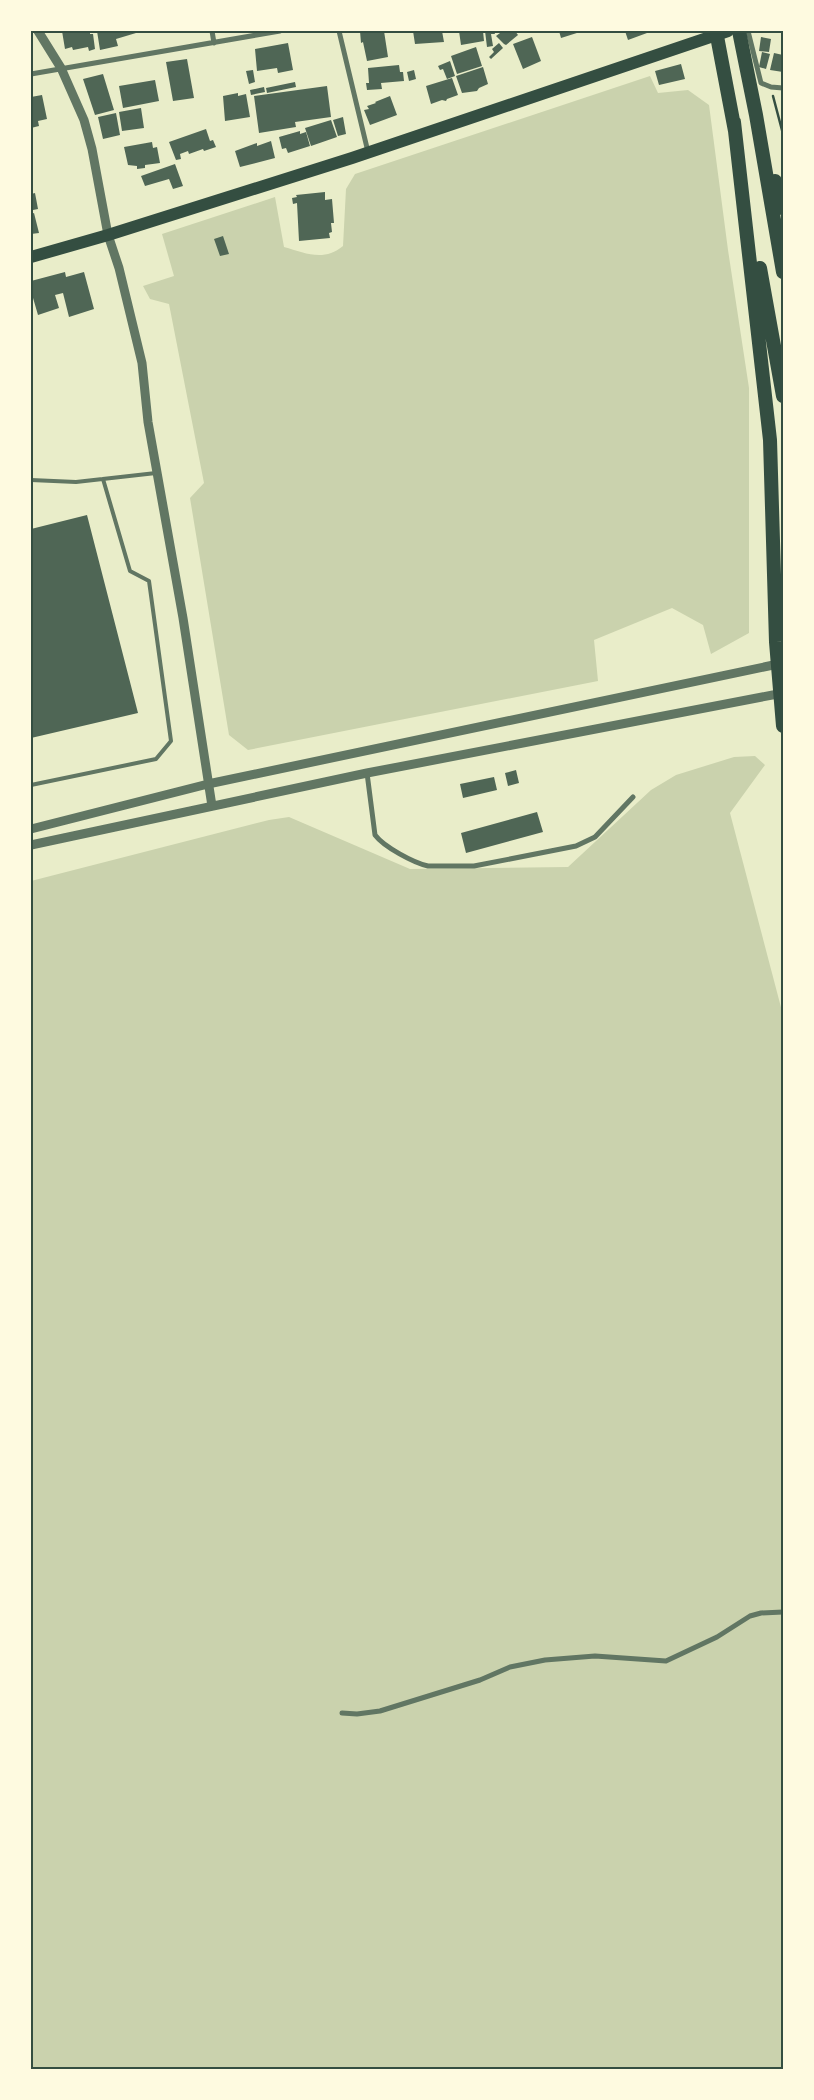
<svg xmlns="http://www.w3.org/2000/svg" width="814" height="2100" font-family="'Noto Serif',serif">
	<rect width="100%" height="100%" fill="#e9edc9"/>
	<path fill="#cad2ad" d="M650 76 658 93 688 90 709 105 728 250 749 388V633L711 654 703 625 672 608 594 640 598 681 248 750 229 735 190 498 204 483 169 304 150 299 143 286 174 276 162 234 275 197 284 247C305 253 324 262 343 246L346 189 355 174Z
		M755 756 765 765 730 813 783 1015V2069H31V881L269 820 289 817 410 869 568 867 651 790 676 775 734 757Z"/>
	<path fill="#4f6655" d="M62 31H90V34H93L95 49 89 51 88 47 73 50 72 47 65 49Z
		M97 31H136V33L116 39 118 46 100 50Z
		M360 31H384L388 57 367 61 363 42 361 43Z
		M413 31H442L444 42 415 44Z
		M459 31H483L484 41 461 45Z
		M485 31H494L495 34H491L493 46 487 47Z
		M499 31H515L518 35 506 45 504 44 496 36 500 33Z
		M559 31H580V32L561 38Z
		M625 31H646L647 33 628 40Z
		M532 37 541 61 523 69 513 44Z
		M761 37 771 39 769 52 759 51Z
		M288 43 293 70 278 73 277 68 257 71 255 49Z
		M499 43 503 48 491 59 489 57 494 52 492 49Z
		M476 47 482 66 457 74 451 56Z
		M762 52 770 54 766 69 759 67Z
		M774 53 783 55V72L770 70Z
		M187 59 194 98 173 101 166 62Z
		M450 61 455 76 447 79 443 69 440 70 438 66Z
		M681 64 685 79 659 85 655 71Z
		M399 65 400 72H403L404 81 381 83 382 89 367 90 366 83H369L368 68Z
		M483 67 488 84 479 88 477 91 462 93 456 76Z
		M253 70 255 82 249 84 246 71Z
		M414 70 416 79 409 81 407 72Z
		M103 74 114 110 95 115 83 79Z
		M452 78 458 95 447 99 446 101 442 100 431 104 426 86Z
		M155 80 159 101 123 108 119 86Z
		M295 82 296 87 267 93 266 88Z
		M327 86 331 117 295 122 296 127 259 133 254 96Z
		M264 87 265 92 251 95 250 90Z
		M238 93V96L246 94 250 117 225 121 223 96Z
		M42 95 47 119 38 121 39 126 31 128V97Z
		M390 96 397 115 370 125 364 110 369 109 367 106 376 103 375 102Z
		M141 108 144 128 122 131 119 112Z
		M116 113 120 135 103 139 98 117Z
		M343 117 346 134 338 136 333 120Z
		M331 120 337 137 311 146 305 128Z
		M206 129 210 141 213 140 216 147 204 151 203 149 189 154 188 151 180 154 181 159 176 160 169 142Z
		M300 131V134L306 132 310 146 288 153 286 148 282 149 279 137Z
		M271 141 275 158 240 167 235 151 257 143V146Z
		M152 142 153 148 157 147 160 163 145 165V168L137 169V166L128 165 124 147Z
		M175 164 183 186 173 189 169 179 145 186 141 176Z
		M325 192V200L332 199 334 223H331L332 232 329 233 330 238 299 241 297 203 293 204 292 198 297 197 296 195Z
		M35 193 38 209 33 210V212H31V194Z
		M34 213 39 233 31 234V214Z
		M223 236 229 254 220 256 214 239Z
		M65 272 66 277 84 272 94 309 69 317 63 293 55 295 59 308 38 315 31 291V281Z
		M87 515 138 713 31 738V529Z
		M516 770 519 783 508 786 505 773Z
		M494 777 497 790 463 798 460 784Z
		M537 812 543 832 466 853 461 833Z"/>
	<g fill="none" stroke-linecap="round" stroke-linejoin="round">
		<path stroke="#344e41" stroke-width="2.5" d="M773 96 783 134"/>
		<path stroke="#617663" stroke-width="4" d="M31 480 76 482 156 473
			M31 785 156 759 171 741 149 581 130 571 103 479"/>
		<path stroke="#617663" stroke-width="5" d="M212 31 214 43
			M339 31 368 152
			M748 31 761 83 771 87 783 88
			M31 74 280 31
			M367 773 375 835C384 847 414 863 428 866H474L576 846 595 837 633 797
			M342 1713 357 1714 380 1711 480 1680 510 1667 545 1660 595 1656 666 1661 717 1637 750 1616 761 1613 783 1612"/>
		<path stroke="#617663" stroke-width="9" d="M38 31 61 68 84 120 92 149 108 235 119 268 142 363 148 422 183 618 212 806
			M31 829 208 784 783 663
			M31 845 367 773 783 693"/>
		<path stroke="#344e41" stroke-width="12" d="M31 257 108 235 352 158 728 31"/>
		<path stroke="#344e41" stroke-width="14" d="M716 31 735 131
			M739 31 756 115 783 272
			M734 122 770 440 776 642 783 726
			M775 181 783 208
			M760 268 783 396"/>
	</g>
	<rect width="814" height="2100" fill="none" stroke="#fefae0" stroke-width="65"/>
	<rect x="32" y="32" width="750" height="2036" fill="none" stroke="#344e41" stroke-width="2"/>
</svg>
